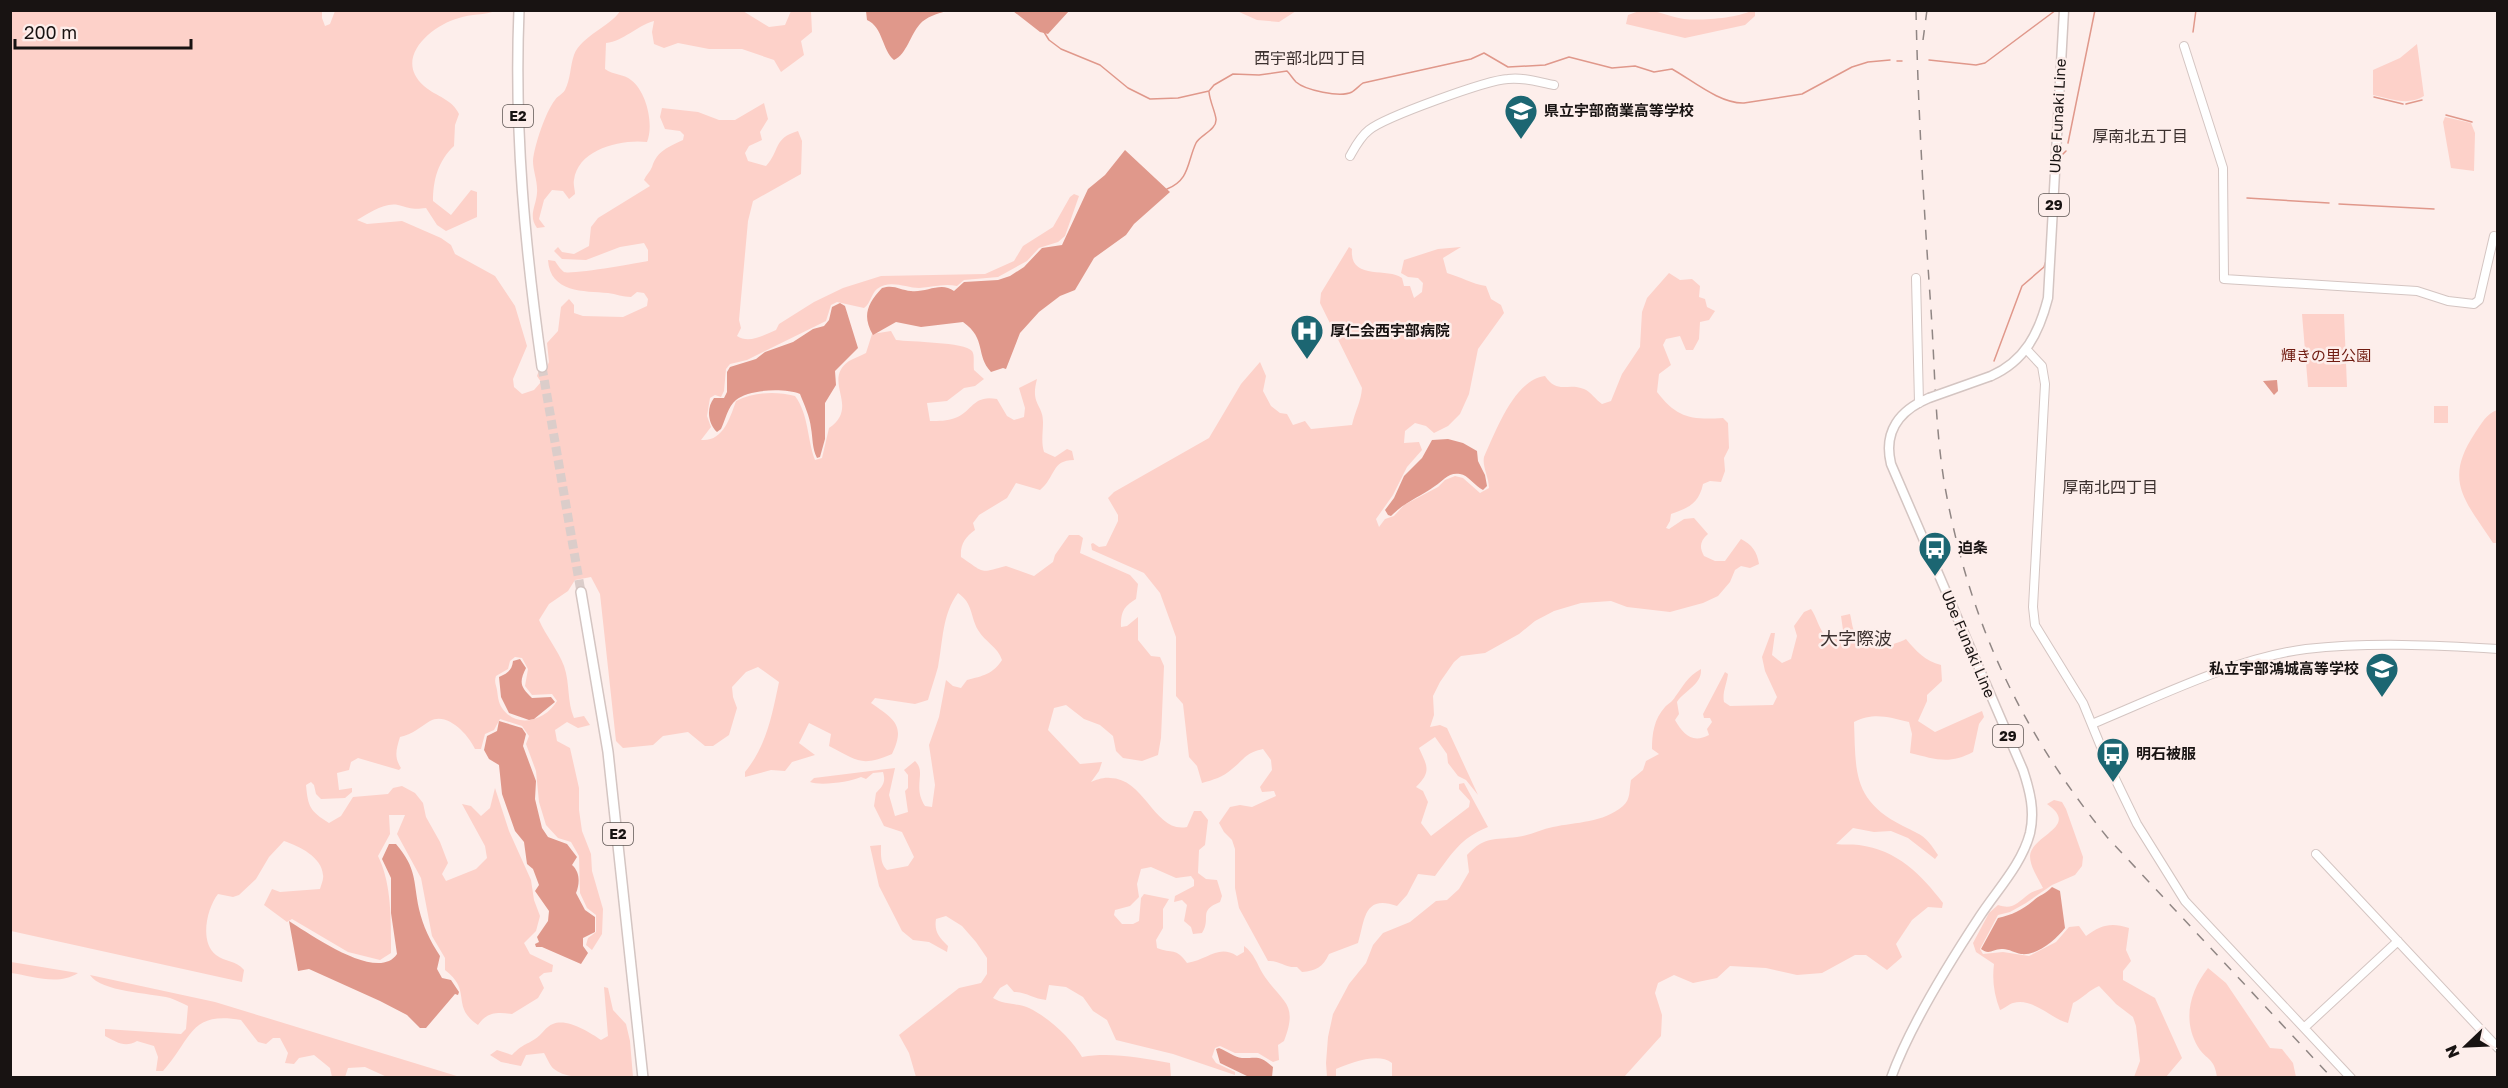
<svg xmlns="http://www.w3.org/2000/svg" width="2508" height="1088" font-family="'Golos Text','Noto Sans JP',sans-serif">
	<rect width="100%" height="100%" fill="#fdeeeb"/>
	<path fill="#fdd1c9" fill-rule="evenodd" d="M1642 10C1657 10 1670 17 1684 19 1701 21 1736 18 1751 11H1755V16L1745 25 1685 38 1626 24 1628 15Z
		M11 11H322V18L325 26 330 24 335 11H495C486 15 470 14 459 18 430 26 393 59 424 86 437 97 452 99 459 114L455 125 454 146C438 161 433 180 433 201L451 215 471 190 477 192V217L446 231 437 225 426 208C413 210 410 208 398 205 384 202 368 214 357 220L367 224 402 221 441 238 451 245 455 254 495 276 515 306 527 346 513 379 514 387 522 394 534 390 541 382 537 376 539 370 546 369 549 362 547 343 558 331 561 307 569 299 574 305V313L583 316 623 317 647 306 648 299 644 293 637 292 631 297C623 297 616 294 608 293 584 291 550 293 548 260L555 261C557 264 561 270 564 272 571 275 637 263 648 261V250L644 243 620 247 586 260 562 259 554 251 558 247 562 252 574 254 589 246 591 227 598 218 650 186 644 180C646 175 650 172 652 167 657 151 668 147 683 140L684 135 680 131 665 129 660 117 662 108 698 112 719 120H735L764 103 768 119 760 132 762 140 749 146 745 153 748 161 766 166C780 151 773 138 798 131L802 141 801 174 753 201 748 221 739 320 741 328 737 336C749 344 764 335 776 330L779 324 814 302 843 288 881 276 985 274 1014 261 1023 246 1053 227 1070 197 1074 194 1079 196 1065 236 1058 242 1039 248 1027 261 998 277 964 280 957 286C944 283 933 287 919 288 906 288 890 279 877 289 871 294 871 303 864 308L837 302 831 305 826 321 747 360 730 364 726 369 724 391 721 397 715 395 710 398 707 416 711 427 701 440C723 442 730 418 736 401 754 392 776 391 795 396 809 415 807 439 815 460L822 458 829 428C861 406 821 381 849 361 854 358 861 356 866 353L872 334 891 331 896 340C910 342 965 342 972 351 975 355 973 364 974 370L984 379 975 386 964 388 947 401 927 403 930 421C939 421 947 421 955 418 972 412 973 394 997 399L1007 416 1014 420 1024 417 1025 408 1019 388 1037 379C1030 405 1043 404 1043 422 1043 433 1041 442 1044 452L1055 457 1067 449 1072 451 1074 460C1051 460 1056 477 1040 490L1016 483 1007 498 979 515 973 523 975 530C965 537 960 545 961 557 986 574 979 573 1006 566L1034 576 1053 562 1055 555 1069 535H1079L1083 538 1080 553 1130 575 1138 584 1136 599C1123 607 1121 612 1121 627L1127 626 1138 617V640L1151 656 1160 657 1164 666 1161 738 1158 755 1142 761 1123 758 1116 751 1113 736 1100 725 1084 719 1066 705 1054 708 1048 730 1080 764 1102 762 1099 771 1091 782C1096 780 1104 777 1110 778 1145 778 1155 834 1187 827L1194 811H1201L1208 820 1205 845 1199 850 1198 873 1206 879 1217 880 1222 896 1220 902C1197 911 1212 918 1202 933L1193 934 1191 927 1184 921 1187 905 1182 900 1174 902 1175 896 1194 886V880L1191 876 1176 878 1151 867 1141 869 1137 884 1139 897 1130 906 1115 910 1114 915 1122 924H1133L1139 921 1141 898 1144 894 1169 899 1163 909V928L1156 940 1157 948C1172 954 1176 947 1187 963 1208 960 1218 944 1237 956L1244 952V946C1254 953 1257 964 1263 974 1282 1003 1299 1002 1284 1041L1278 1045 1279 1060 1273 1062 1258 1053H1235L1220 1046 1215 1048 1212 1057 1216 1063 1235 1072V1075L1173 1054 1116 1040 1107 1020 1093 1011 1083 997 1066 987 1049 985 1046 1000C1034 999 1026 992 1014 992L1007 984 1000 988 993 998C1004 1005 1018 1003 1029 1008 1048 1017 1072 1039 1082 1057 1112 1052 1139 1058 1170 1063L1171 1077H916L909 1053 899 1035 959 988 981 983 987 974V958L976 942 962 926 946 916 936 919C934 932 939 937 948 946L947 952 929 942 913 940 902 931 879 886 870 846 881 845C881 854 880 864 887 870L908 866 914 857 902 832 884 826 874 806 876 793C883 786 886 782 883 772L873 773 866 779 861 777C850 782 821 786 810 782L814 778 895 768 889 795 895 816 908 812 905 791 908 788V775L904 770 915 761C927 772 912 786 925 806L932 807 935 785 929 745 939 717 946 680 953 686 961 688 967 680C983 676 993 674 1002 660 998 647 985 642 978 630 970 616 973 603 958 593 942 614 943 642 938 667 935 678 931 689 928 700L915 704 875 698 871 703C894 719 906 725 892 754 861 767 858 761 829 746L831 734 809 723 799 743 815 755 792 762 785 771 771 770 745 777V772C767 745 772 715 779 682L758 667 746 672 732 687 733 697 737 708 729 735 713 746H705L688 732 663 736 653 745 623 748 616 741 600 594 591 577 575 580 568 591 549 604 539 620C546 636 558 650 564 666 570 683 567 702 574 718L584 716 590 725 578 728 567 722 555 730 557 741 570 748 579 788V810L582 831 591 854 592 871 603 909 602 934 592 950 586 945 588 938 596 932V915L587 908 580 893 579 856 571 842 558 838 546 825 539 802 536 771 526 744 529 736 522 726 500 719 494 730 485 734 481 749H475C469 735 447 711 430 721 419 728 413 734 400 737 396 750 394 757 401 768L399 770 358 758 351 762 349 770 337 773 339 790 352 788V792L345 798 321 799 316 794 314 785 311 782 306 785C308 807 310 811 329 823L341 816 353 797 388 794 393 788 402 786 415 793 423 803 426 817 440 842 448 863 442 874 446 881 476 869 487 858 485 846 462 804 471 806 481 816 490 808 495 788 509 831 531 880 534 900 540 916 536 931 524 943 530 954 553 965 552 972 544 973 539 977 544 988 538 998 512 1014C497 1012 487 1012 478 1025 450 1006 473 991 445 970V958L432 936 421 878 397 834 405 815H389L390 834 378 856C392 884 391 922 391 953L380 960 348 952 292 919 287 922 264 905 272 889 280 892 320 889C321 885 324 879 323 875 322 857 299 846 284 841L269 857 256 879 239 895 233 897 218 894C207 908 199 942 216 955 225 962 236 960 244 970L242 982 11 931ZM515 657 522 658 528 669 525 686 532 695 552 694 557 701C546 720 517 730 502 708 498 702 498 696 497 690 496 684 494 682 496 676L508 669 510 661Z
		M620 11H743L769 27 785 25 791 11H811L812 32 801 41 804 55 781 72 774 60 742 49H709L678 43 664 48 654 44 652 32 654 21C636 26 624 41 606 43L605 69C613 75 624 74 631 80 647 92 654 125 647 142 621 139 578 149 574 180 573 184 575 190 575 194L569 199 563 191 552 190 544 200 539 219 545 227 537 228C528 215 536 207 537 193 538 182 533 171 533 161 534 146 546 111 555 100 557 96 562 95 565 90 571 78 570 66 574 55 581 36 611 26 620 11Z
		M1237 11H1296L1279 22 1257 20Z
		M2417 44 2424 96C2407 106 2392 99 2373 95V70L2400 58Z
		M2445 117 2471 123 2475 133 2474 171 2451 168 2443 122Z
		M1349 247 1352 249C1349 281 1387 267 1402 278L1404 286H1410L1414 298 1422 292 1423 283 1418 278 1408 277 1401 273 1404 260 1438 249 1461 247 1443 258 1447 273C1461 277 1472 284 1486 286L1491 299 1501 305 1504 313 1478 349 1469 394 1460 414 1448 426 1434 433 1426 426 1415 423 1405 431 1404 443 1419 442 1422 450 1407 467 1393 495 1376 519 1379 527 1385 519 1394 516 1404 505 1438 487 1445 480 1455 476 1463 478 1480 493 1489 488C1489 477 1482 467 1484 457 1496 431 1514 380 1545 376 1558 395 1567 382 1584 389 1591 392 1596 400 1602 404L1611 401 1622 374 1640 347 1642 312 1647 298 1669 273 1680 280 1692 279 1700 286 1699 297 1705 299 1707 307 1715 311 1709 320 1700 322 1699 339 1693 350H1686L1680 336 1666 339 1663 345 1671 365 1659 374 1657 392C1677 418 1691 420 1723 418L1728 423 1729 448 1724 458 1725 471 1721 482 1710 481 1703 484C1699 503 1689 508 1671 514L1670 521 1666 528 1669 529 1684 519 1694 518 1708 534C1700 541 1699 547 1704 556L1715 561H1725L1741 539C1752 545 1757 551 1759 564L1750 568 1741 566 1735 570 1730 582 1718 596 1703 603 1670 612 1627 607 1611 601 1581 603 1554 611 1535 621 1519 634 1485 653 1461 656 1454 662 1440 682 1433 696 1434 715 1430 727 1440 725 1447 728 1478 795 1466 780 1458 776 1448 763 1447 754 1435 737 1419 748C1427 766 1432 771 1416 787L1423 791 1428 802 1421 823 1431 836 1469 807 1470 801 1459 789V784L1464 783 1488 827C1459 839 1453 853 1435 876L1418 874 1407 895 1397 906C1363 894 1365 921 1358 943L1329 954C1323 967 1316 971 1302 972L1297 967C1285 968 1279 960 1268 961L1239 908 1235 888V849L1232 840 1224 832 1219 823 1230 807 1240 805 1252 807 1276 796 1274 791 1262 792 1260 787 1272 770 1271 760 1263 749C1245 753 1246 758 1232 769 1223 777 1213 780 1202 783L1197 766 1189 757 1183 704 1176 696V637L1160 593 1144 573 1092 550 1091 544 1093 543 1099 547 1106 546 1118 521V515L1108 498 1114 492 1209 438 1241 384 1260 362 1266 376 1263 391 1271 406 1280 413 1287 414 1293 425 1305 421 1311 429 1352 425C1355 411 1361 402 1362 388L1320 303 1321 293Z
		M2302 314H2344L2347 387H2308Z
		M2434 406H2448V423H2434Z
		M2497 410H2498L2497 543H2493C2465 500 2443 481 2475 433 2482 423 2486 414 2497 410Z
		M1811 609C1817 618 1818 626 1824 634L1837 636 1843 630 1841 616 1850 614C1852 621 1852 632 1858 637 1872 649 1891 647 1906 639 1916 651 1925 661 1941 665L1942 681 1927 695V701L1918 721 1935 732 1982 711 1984 717 1979 724 1973 752C1949 765 1935 759 1910 753L1912 734 1909 722C1888 717 1874 712 1854 722 1856 772 1852 800 1903 826 1923 836 1925 835 1938 855L1935 859 1908 838 1891 831 1874 832 1853 828 1836 844C1843 845 1851 844 1859 845 1897 850 1921 874 1943 903L1942 908 1928 907 1912 920 1896 944 1902 957 1887 970 1866 955H1855L1822 973 1797 975 1766 968 1730 966 1717 978 1693 983 1674 975 1658 983 1655 993 1662 1015 1661 1036 1624 1077H1392V1063C1378 1052 1351 1063 1336 1069V1077H1327L1326 1063 1328 1037 1333 1014 1349 984 1366 963 1373 945 1383 933 1410 922 1436 901 1447 900 1459 889 1469 872 1467 855C1485 836 1494 840 1517 837 1529 836 1541 829 1553 827 1576 822 1603 823 1623 806 1631 799 1629 790 1631 780L1643 770 1646 761 1659 754 1652 749C1652 734 1654 719 1665 707 1668 704 1673 701 1675 697 1684 685 1687 677 1701 669 1702 685 1685 690 1677 702L1679 714 1675 720C1683 734 1692 744 1709 735L1707 729 1712 722 1710 718H1704L1703 714 1725 672 1728 674C1727 683 1722 693 1724 702L1730 706 1773 705 1777 697 1765 671 1762 657 1771 633H1775L1772 655 1782 663 1791 659 1797 636 1794 626 1804 612Z
		M2054 800 2062 802 2066 809 2083 857 2082 866 2075 875 2052 885 2026 903 2010 912 1998 915 1980 949 1983 954 2003 952 2029 956 2056 942 2069 927 2079 926 2086 936C2101 925 2111 922 2129 928L2126 950 2131 961 2123 971V980L2155 998 2182 1058 2166 1077H2134L2140 1061 2136 1026 2133 1017 2116 1004 2099 986C2089 990 2083 998 2073 1003L2068 1023C2051 1019 2033 997 2013 1003 2009 1004 2005 1008 2000 1010 1994 995 1992 980 1994 964L1976 952 1973 943 1989 913 1998 905C2013 910 2017 903 2029 894 2033 891 2039 890 2043 888 2038 878 2030 867 2030 856 2031 835 2081 827 2047 804Z
		M11 962 78 973C58 986 33 976 11 973Z
		M2208 968 2226 983 2270 1048 2282 1049 2293 1063 2296 1077H2217C2214 1057 2207 1061 2198 1047 2182 1020 2190 991 2208 968Z
		M90 975 215 1002 460 1077H387L365 1067 348 1068 345 1077H332L330 1068 314 1055 299 1058 294 1064 285 1063 288 1053 280 1038H273L266 1044 258 1042 241 1020C189 1011 192 1039 163 1071H156L158 1057 154 1046 137 1041C125 1048 116 1042 105 1036V1029L181 1034 186 1029 188 1006C182 1003 176 1000 170 998 150 993 101 992 90 975Z
		M604 987 608 988 613 1010 626 1024 630 1041 633 1077C614 1078 569 1082 554 1069 550 1066 547 1058 544 1053L526 1055 521 1066 501 1062 490 1055 497 1050 512 1055C523 1044 524 1046 535 1039 542 1035 546 1026 553 1024 567 1018 589 1032 601 1040L608 1036Z"/>
	<path fill="#e0988b" d="M866 11V10L946 11C937 14 926 17 920 24 910 35 907 54 894 60 882 50 883 27 867 20Z
		M1013 11H1069L1048 34 1040 32Z
		M1125 150 1170 192 1134 224 1126 235 1094 258 1075 290 1060 296 1039 312 1020 333 1006 369 1003 368 991 372C975 355 987 339 963 322L921 327 896 322 873 335C862 316 867 304 882 288 894 284 900 290 911 291 926 293 941 281 954 291L964 282 998 280 1010 276 1024 267 1042 248 1062 245 1088 189 1105 175Z
		M840 303 845 306 858 348 835 371 836 385 825 403V439L820 457 817 458C812 448 813 439 811 428 810 417 804 404 800 394 785 388 749 389 736 400 728 406 725 421 721 429L717 432C708 424 706 408 714 398H724L727 392V372L730 367 756 359 765 352 793 342 813 329 824 326 829 320 832 307Z
		M2277 380 2278 391 2274 395 2263 381Z
		M1448 439 1463 443 1477 451 1478 461 1485 475 1487 486 1483 490C1475 486 1468 475 1460 474 1448 472 1443 481 1435 486 1419 498 1407 500 1391 516L1388 515 1385 510 1394 498 1404 476 1422 458 1432 440Z
		M520 659 526 668C519 682 520 687 532 698L551 697 555 702 534 719 529 720 509 713 501 697 499 677C508 673 512 670 513 661Z
		M499 721 522 728 526 734 523 746 536 781 535 799 542 828 548 837 567 844 577 857 572 865C580 872 580 883 576 893L585 910 595 917V932L583 938V946L588 953 581 964 542 947H536L535 944 539 942 537 937 548 921 549 911 535 891 539 885 533 869 527 864 524 842 515 831 502 794 499 765 489 759 484 750 487 736 497 731Z
		M389 844H396C417 869 413 879 419 909 423 926 430 941 440 956L437 969 442 978 451 980 459 992 458 995 455 994 426 1028H420L407 1015 380 1001 309 969 298 971 289 921C310 934 378 983 397 954L391 913V878L382 859Z
		M2052 887 2060 891 2065 928C2056 939 2038 956 2021 954 2015 953 2009 949 2003 949 1993 948 1990 956 1981 949L1998 918C2012 915 2022 910 2033 901 2039 895 2046 894 2052 887Z
		M1219 1048C1227 1051 1234 1057 1242 1058 1259 1058 1259 1055 1273 1067L1272 1077H1249L1220 1063 1216 1049Z"/>
	<g fill="none" stroke-linecap="round" stroke-linejoin="round">
		<path stroke="#e0988b" stroke-width="1.5" d="M1044 32 1049 40 1061 49 1100 65 1128 88 1150 99 1178 98 1209 91 1214 85 1233 74 1259 75 1287 71C1290 74 1293 79 1296 82 1305 90 1340 98 1352 92 1355 90 1359 86 1363 83L1471 59 1484 53 1508 67 1545 65 1569 57 1612 68 1635 66 1654 72 1672 69C1692 80 1720 104 1744 103L1802 94 1852 67 1868 62 1890 60
			M2193 32 2196 10
			M1929 60 1976 65 1985 63 2056 10
			M1897 61H1902
			M2374 97 2403 104
			M2406 104 2422 100
			M2446 115 2472 122
			M2068 143 2095 10
			M2061 156 2066 151
			M2051 169V164
			M1167 189C1190 180 1187 162 1196 143 1200 135 1217 130 1216 119 1215 111 1210 102 1209 92
			M2247 198 2329 203
			M2339 204 2434 209
			M1994 361 2022 286 2044 267 2046 261"/>
		<path stroke="#dbcdca" stroke-width="9" stroke-dasharray="9 4.5" stroke-linecap="butt" d="M542 367 581 592"/>
		<defs>
			<path id="secondary" d="M2184 46 2223 168 2224 279 2417 291 2448 301 2474 304 2479 300 2494 236
				M1350 156C1355 147 1360 137 1369 130 1385 117 1487 80 1508 79 1523 77 1538 82 1554 85
				M1916 278 1919 403
				M2027 350 2042 366 2045 384 2033 607 2035 625 2083 703 2108 764 2137 824 2185 901 2351 1078
				M2092 724C2158 697 2235 658 2306 649 2369 642 2435 645 2498 649
				M2316 854 2498 1048
				M2305 1027 2398 941"/>
			<path id="primary" d="M1991 376C2025 361 2039 333 2048 298L2064 10
				M1891 1078C1910 1025 1949 963 1980 916 1997 890 2022 864 2030 833 2035 811 2030 791 2023 770L1891 464C1883 431 1900 410 1929 398"/>
			<path id="highway" d="M519 10C514 131 525 248 542 367
				M581 592 608 752 643 1078"/>
		</defs>
		<use href="#secondary" stroke="#d4c5c2" stroke-width="10"/>
		<use href="#primary" stroke="#d4c5c2" stroke-width="11"/>
		<use href="#highway" stroke="#d4c5c2" stroke-width="12"/>
		<use href="#secondary" stroke="#fff" stroke-width="8"/>
		<use href="#primary" stroke="#fff" stroke-width="8"/>
		<use href="#highway" stroke="#fff" stroke-width="9"/>
		<path stroke="#908684" stroke-width="1.5" stroke-dasharray="10 10" stroke-linecap="butt" d="M1916 10C1918 110 1924 210 1931 310 1935 369 1935 429 1945 487 1970 624 2020 729 2107 837L2332 1078
			M1923 40 1927 10"/>
		<defs>
			<path id="primary-bridge" d="M1929 398 1991 376"/>
		</defs>
		<use href="#primary-bridge" stroke="#d4c5c2" stroke-width="11" stroke-linecap="butt"/>
		<use href="#primary-bridge" stroke="#fff" stroke-width="8"/>
	</g>
	<defs>
		<symbol id="school-pin" viewBox="-11 -11 22 30"><path d="M0 17L-7.5 6A9.5 9.5 0 1 1 7.5 6Z" fill="#1c6672" stroke="#fdeeeb"/><path d="M0-5L7-2L0 1L-7-2ZM-4 1L0 2.5L4 1V4Q0 6-4 4Z" fill="#fff"/></symbol>
		<symbol id="hospital-pin" viewBox="-11 -11 22 30"><path d="M0 17L-7.5 6A9.5 9.5 0 1 1 7.5 6Z" fill="#1c6672" stroke="#fdeeeb"/><path d="M-5-5h3v3.5h4V-5h3V5h-3V1.5h-4V5h-3Z" fill="#fff"/></symbol>
		<symbol id="bus-pin" viewBox="-11 -11 22 30"><path d="M0 17L-7.5 6A9.5 9.5 0 1 1 7.5 6Z" fill="#1c6672" stroke="#fdeeeb"/><path d="M-5-6H5V4H4V6H2V4H-2V6H-4V4H-5ZM-3.5-4V0h7V-4ZM-3.5 1.2v1.5H-2V1.2ZM2 1.2v1.5H3.5V1.2Z" fill="#fff"/></symbol>
	</defs>
	<g fill-rule="evenodd">
		<use href="#school-pin" x="1502" y="92" width="38" height="52"/>
		<use href="#hospital-pin" x="1288" y="312" width="38" height="52"/>
		<use href="#bus-pin" x="1916" y="529" width="38" height="52"/>
		<use href="#school-pin" x="2363" y="650" width="38" height="52"/>
		<use href="#bus-pin" x="2094" y="735" width="38" height="52"/>
	</g>
	<g text-anchor="middle" stroke-width="5" stroke-linejoin="round" paint-order="stroke">
		<g fill="#fdeeeb" stroke="#5d5553" stroke-width="1.5">
			<rect x="503" y="105" width="30" height="22" rx="4.5"/>
			<rect x="2039" y="194" width="30" height="22" rx="4.5"/>
			<rect x="1993" y="725" width="30" height="22" rx="4.5"/>
			<rect x="603" y="823" width="30" height="22" rx="4.5"/>
		</g>
		<g font-size="14" font-weight="bold" fill="#181312">
			<text x="518" y="121">E2</text>
			<text x="2054" y="210">29</text>
			<text x="2008" y="741">29</text>
			<text x="618" y="839">E2</text>
		</g>
		<g font-size="15" font-weight="bold" fill="#181312" stroke="#fdeeeb" text-anchor="start">
			<text x="1544" y="116">県立宇部商業高等学校</text>
			<text x="1330" y="336">厚仁会西宇部病院</text>
			<text x="1958" y="553">迫条</text>
			<text x="2359" y="674" text-anchor="end">私立宇部鴻城高等学校</text>
			<text x="2136" y="759">明石被服</text>
		</g>
		<g font-size="15" fill="#181312" stroke="#fdeeeb">
			<text transform="translate(2058 116) rotate(-87)" y="5">Ube Funaki Line</text>
			<text transform="translate(1968 644) rotate(67)" y="5">Ube Funaki Line</text>
		</g>
		<g font-size="15" fill="#701c11" stroke="#fdeeeb">
			<text x="2326" y="361">輝きの里公園</text>
		</g>
		<g font-size="16" fill="#3c312f" stroke="#fdeeeb">
			<text x="1310" y="64">西宇部北四丁目</text>
			<text x="2140" y="142">厚南北五丁目</text>
			<text x="2110" y="493">厚南北四丁目</text>
		</g>
		<g font-size="18" fill="#3c312f" stroke="#fdeeeb">
			<text x="1856" y="645">大字際波</text>
		</g>
	</g>
	<rect width="2508" height="1088" fill="none" stroke="#181312" stroke-width="24"/>
	<g transform="translate(2466 1046) rotate(247)" stroke="#fdeeeb" stroke-width="4.5" paint-order="stroke">
	<path d="M0-4.5L10 22L0 15L-10 22Z" fill="#181312"/>
	<text y="-9" font-size="16" font-weight="bold" text-anchor="middle" fill="#181312">N</text>
	</g>
	<path d="M15 39v9h176v-9" fill="none" stroke="#181312" stroke-width="3"/>
	<text x="24" y="39" font-size="18" fill="#181312" stroke="#fdeeeb" stroke-width="4.5" paint-order="stroke">200 m</text>
</svg>
